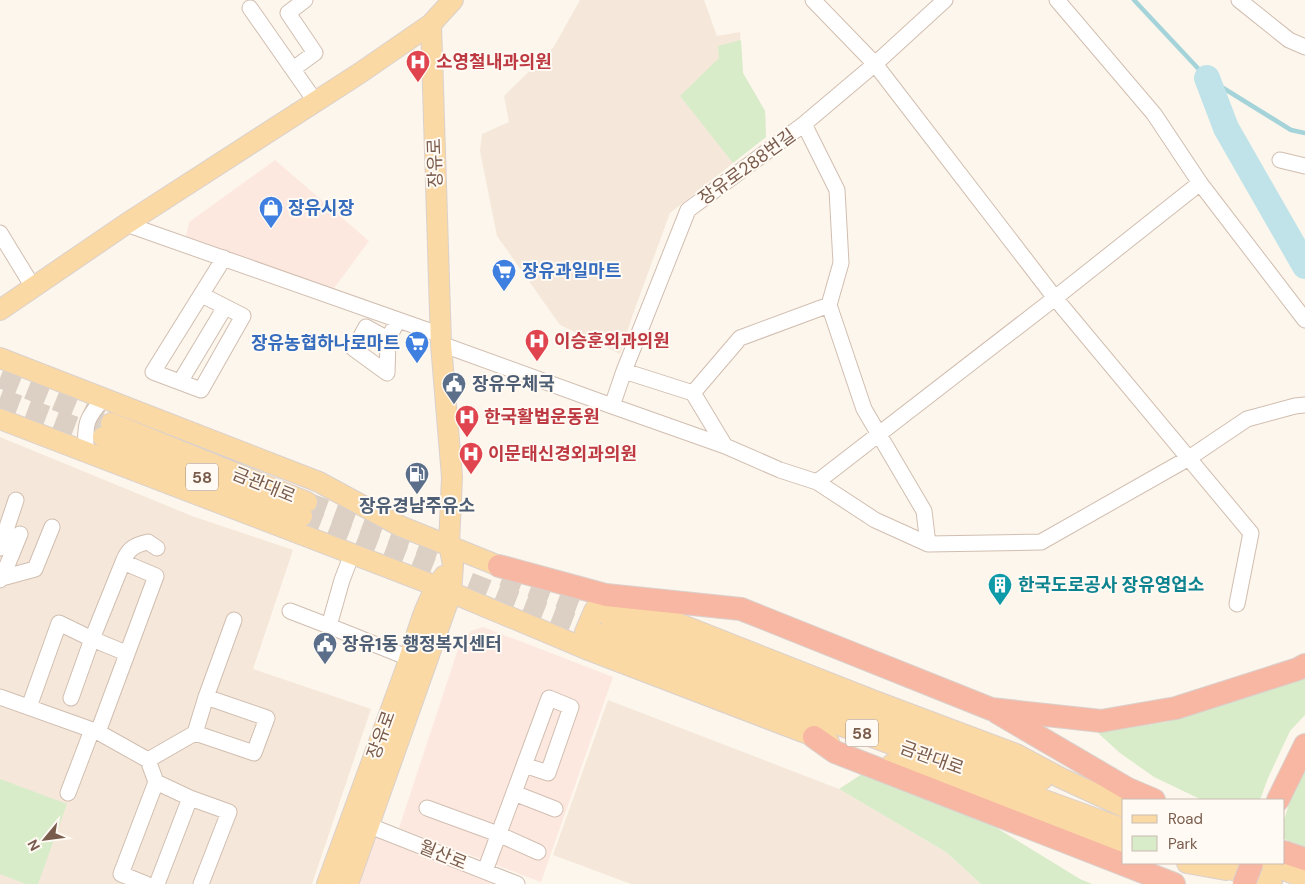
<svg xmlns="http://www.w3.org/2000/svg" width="1305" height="884" font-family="'DM Sans','Noto Sans KR',sans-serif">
	<rect width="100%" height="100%" fill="#fdf6ec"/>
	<path fill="#f5e8da" d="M580 0H704L717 36 740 32 743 73 765 111 766 137 670 213 633 314 620 354 560 325 497 236 480 151 482 134 509 122 504 96 553 48Z
		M0 437 192 516 293 550 253 669 371 709 312 884H0Z
		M608 700 839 789 946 852 981 884H631L553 855Z"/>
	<path fill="#fde8e0" d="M275 160 369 241 332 291 186 236 189 222Z
		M483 627 613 677 541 882 399 828 460 643 471 631Z
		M375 834 519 884H354Z"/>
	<path fill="#d8ecc9" d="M741 40 743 73 765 111 766 137 733 163 680 96 719 58 718 46Z
		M1305 676V715L1290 731 1268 778 1260 800H1202L1154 777 1120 753 1098 733 1166 722Z
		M1305 766V847L1284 839V820L1296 781Z
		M862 774 982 819 1080 879 1092 884H981L946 852 839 789Z
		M0 779 67 804 38 884H26L0 874Z"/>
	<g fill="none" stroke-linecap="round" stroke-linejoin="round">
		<path stroke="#a5d3da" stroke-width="4.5" d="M1134 0 1207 78 1291 130 1305 133"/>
		<path stroke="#bfe3e8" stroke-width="26" d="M1207 78 1226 128 1305 266"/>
		<path stroke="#dcd0c4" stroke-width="20" stroke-dasharray="20 10" stroke-linecap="butt" d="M0 378 111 423
			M0 398 103 437
			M307 502 443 553
			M302 516 600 634
			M503 576 608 616"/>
		<defs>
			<path id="minor" d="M813 0 875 64 945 0
				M1057 0 1154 114 1200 183 1305 320
				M1239 0 1289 40 1305 47
				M250 8 315 101
				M293 69 315 53 288 13 305 0
				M804 124 837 190 841 263 829 305
				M1280 160 1305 166
				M126 224 441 335
				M0 233 33 287
				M202 295 243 316 201 390 153 372 224 258
				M388 339 366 327 354 349 387 373 388 339 398 320
				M441 344 612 406 624 371 688 210 804 124 875 64 1055 298 1251 533 1237 604
				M624 371 693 393 725 446 780 470 817 482 875 520 928 544 924 511 864 409 829 305 740 338 693 393
				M180 382 225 307
				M612 406 725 446
				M86 452C85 423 85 419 105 397
				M817 482 1055 298 1200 183
				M928 544 1041 542 1189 458 1247 419 1295 406 1305 405
				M0 548 16 500
				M352 554 342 580 329 626 409 658
				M123 562C128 549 134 545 148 542L157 548
				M2 578 20 534
				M0 580 2 578 35 569 52 527
				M290 611 329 626
				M0 697 98 732 156 576 123 562 92 639 126 653
				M29 707 59 623 92 639 71 698
				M98 732 148 760 156 782 121 874 146 884
				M195 733 254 753 267 718 206 697
				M148 760 195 733 206 697 234 620
				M156 782 190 798 229 812 201 884
				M68 793 92 730
				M514 793 555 809
				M427 808 498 834 538 852
				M370 826 517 884
				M485 871 549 698 571 707 548 773 524 765
				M157 884 190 798"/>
			<path id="major" d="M0 310 126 224 360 73 431 24 453 0
				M0 358 319 482 400 526 499 566
				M0 419 436 586 591 651 829 742
				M111 423 307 502
				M103 437 302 516
				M608 616 683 646 1042 780
				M600 634 828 721 1124 829
				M591 651 585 632 594 611 606 595 875 701 1016 754 1061 778 1124 807
				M892 764 1003 801 1124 846
				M1187 863 1226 870
				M1214 863 1272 884
				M1265 863 1305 878
				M327 884C352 814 378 744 404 674 416 641 422 604 444 576
				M348 884 451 593 453 565 449 544 452 477 441 344 431 24"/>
			<path id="highway" d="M499 566 606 595 741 609 991 709 1101 721 1176 708 1298 669 1305 665
				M998 713 1128 789 1154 800
				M814 737 835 752 1174 884
				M1278 800 1305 745
				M1284 852 1305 859"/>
		</defs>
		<use href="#minor" stroke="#d1beb0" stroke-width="17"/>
		<use href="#major" stroke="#dad1cd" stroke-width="22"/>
		<use href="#highway" stroke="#dad1cd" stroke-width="24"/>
		<use href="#minor" stroke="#fff" stroke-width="15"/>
		<use href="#major" stroke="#fbd9a5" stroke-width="20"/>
		<use href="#highway" stroke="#f7b7a3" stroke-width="22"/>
		<defs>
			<path id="highway-bridge" d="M1244 884 1252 863"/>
		</defs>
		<use href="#highway-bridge" stroke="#dad1cd" stroke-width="24" stroke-linecap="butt"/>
		<use href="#highway-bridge" stroke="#f7b7a3" stroke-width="22"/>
	</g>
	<defs>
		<symbol id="hospital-pin" viewBox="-11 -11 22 30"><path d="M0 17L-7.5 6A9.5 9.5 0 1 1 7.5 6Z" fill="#e0444e" stroke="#fffaf3"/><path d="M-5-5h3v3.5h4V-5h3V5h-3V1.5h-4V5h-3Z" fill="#fff"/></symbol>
		<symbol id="shop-pin" viewBox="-11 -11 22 30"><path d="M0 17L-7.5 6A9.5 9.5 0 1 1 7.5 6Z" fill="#3f7fe0" stroke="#fffaf3"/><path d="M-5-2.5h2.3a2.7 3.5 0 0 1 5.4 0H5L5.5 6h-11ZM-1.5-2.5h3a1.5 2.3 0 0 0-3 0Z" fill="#fff"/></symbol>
		<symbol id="supermarket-pin" viewBox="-11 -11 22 30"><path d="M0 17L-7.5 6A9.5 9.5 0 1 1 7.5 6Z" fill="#3f7fe0" stroke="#fffaf3"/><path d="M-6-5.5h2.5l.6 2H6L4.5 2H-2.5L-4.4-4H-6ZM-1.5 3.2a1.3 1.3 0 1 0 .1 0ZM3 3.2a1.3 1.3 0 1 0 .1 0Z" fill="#fff"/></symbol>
		<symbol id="civic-pin" viewBox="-11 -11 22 30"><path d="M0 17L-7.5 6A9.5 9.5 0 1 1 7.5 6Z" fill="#5c6f8a" stroke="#fffaf3"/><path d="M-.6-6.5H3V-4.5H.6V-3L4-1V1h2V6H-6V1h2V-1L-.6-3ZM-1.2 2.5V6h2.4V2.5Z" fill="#fff"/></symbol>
		<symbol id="fuel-pin" viewBox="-11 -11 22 30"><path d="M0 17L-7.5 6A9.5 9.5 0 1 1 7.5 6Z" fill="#5c6f8a" stroke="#fffaf3"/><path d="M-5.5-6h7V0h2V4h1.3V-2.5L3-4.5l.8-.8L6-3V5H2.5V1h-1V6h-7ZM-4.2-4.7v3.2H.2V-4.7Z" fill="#fff"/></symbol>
		<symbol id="building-pin" viewBox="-11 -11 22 30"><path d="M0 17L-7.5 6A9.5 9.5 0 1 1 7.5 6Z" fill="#0f9aa8" stroke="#fffaf3"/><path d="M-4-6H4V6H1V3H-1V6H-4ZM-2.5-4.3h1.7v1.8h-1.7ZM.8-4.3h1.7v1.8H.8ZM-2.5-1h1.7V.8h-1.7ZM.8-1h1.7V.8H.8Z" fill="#fff"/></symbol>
	</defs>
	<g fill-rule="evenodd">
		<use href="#hospital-pin" x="404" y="48" width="28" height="38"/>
		<use href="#shop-pin" x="257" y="194" width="28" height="38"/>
		<use href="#supermarket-pin" x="490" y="257" width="28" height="38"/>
		<use href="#hospital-pin" x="523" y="327" width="28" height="38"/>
		<use href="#supermarket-pin" x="403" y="329" width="28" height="38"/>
		<use href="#civic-pin" x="440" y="370" width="28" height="38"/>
		<use href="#hospital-pin" x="453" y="403" width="28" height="38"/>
		<use href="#hospital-pin" x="457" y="440" width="28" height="38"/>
		<use href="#fuel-pin" x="403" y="460" width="28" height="38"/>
		<use href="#building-pin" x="986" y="571" width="28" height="38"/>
		<use href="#civic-pin" x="311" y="630" width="28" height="38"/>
	</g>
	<g text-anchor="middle" stroke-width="4" stroke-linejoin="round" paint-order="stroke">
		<g fill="#fffaf3" stroke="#a28b7f" stroke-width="1">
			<rect x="186" y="463.5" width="32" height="27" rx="4"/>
			<rect x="846" y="719.5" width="32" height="27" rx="4"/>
		</g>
		<g font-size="16" font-weight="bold" fill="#7a5c4d">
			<text x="202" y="483">58</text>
			<text x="862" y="739">58</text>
		</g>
		<g font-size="18" font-weight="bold" fill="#be3a42" stroke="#fffaf3" text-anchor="start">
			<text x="436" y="68">소영철내과의원</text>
			<text x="554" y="347">이승훈외과의원</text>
			<text x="484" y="423">한국활법운동원</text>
			<text x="488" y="460">이문태신경외과의원</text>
		</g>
		<g font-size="18" fill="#7a5c4d" stroke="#fffaf3">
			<text transform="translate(435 163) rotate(-92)" y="6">장유로</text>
			<text transform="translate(747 167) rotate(-36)" y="6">장유로288번길</text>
			<text transform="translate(264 485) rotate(22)" y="6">금관대로</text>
			<text transform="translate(381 735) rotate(-70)" y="6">장유로</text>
			<text transform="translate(932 758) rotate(20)" y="6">금관대로</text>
			<text transform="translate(443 855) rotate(22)" y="6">월산로</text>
		</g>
		<g font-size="18" font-weight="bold" fill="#366cbe" stroke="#fffaf3" text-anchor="start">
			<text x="288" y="214">장유시장</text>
			<text x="522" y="277">장유과일마트</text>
			<text x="400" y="349" text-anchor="end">장유농협하나로마트</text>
		</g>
		<g font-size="18" font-weight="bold" fill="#4e5e75" stroke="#fffaf3" text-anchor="start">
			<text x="472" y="390">장유우체국</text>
			<text x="417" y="512" text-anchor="middle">장유경남주유소</text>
			<text x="342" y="650">장유1동 행정복지센터</text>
		</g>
		<g font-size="18" font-weight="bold" fill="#0d838f" stroke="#fffaf3" text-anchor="start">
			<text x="1018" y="591">한국도로공사 장유영업소</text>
		</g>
	</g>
	<rect x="1122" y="799" width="162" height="65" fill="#fffaf3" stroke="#cabbb1"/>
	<rect x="1132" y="815" width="25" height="8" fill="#fbd9a5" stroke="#cabbb1"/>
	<text x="1168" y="824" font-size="15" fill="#7a5c4d">Road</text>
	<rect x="1132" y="836" width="25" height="15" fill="#d8ecc9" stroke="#cabbb1"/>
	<text x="1168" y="849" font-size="15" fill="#7a5c4d">Park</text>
	<g transform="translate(45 839) rotate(241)" stroke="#fffaf3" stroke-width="4" paint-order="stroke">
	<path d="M0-4L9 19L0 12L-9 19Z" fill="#7a5c4d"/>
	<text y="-8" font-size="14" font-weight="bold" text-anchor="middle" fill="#7a5c4d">N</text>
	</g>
</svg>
